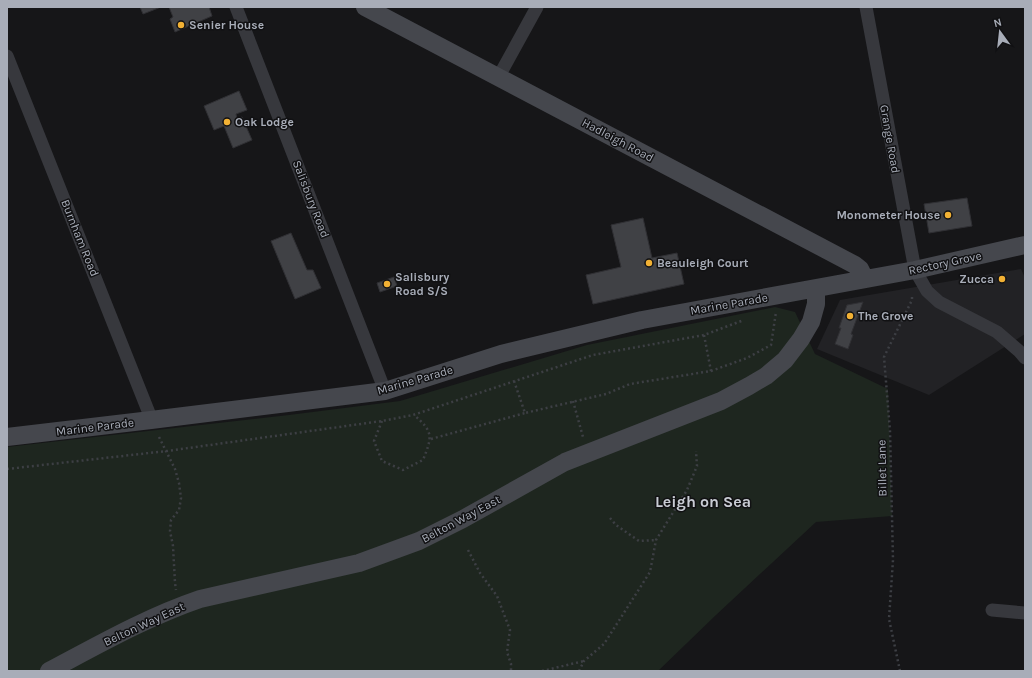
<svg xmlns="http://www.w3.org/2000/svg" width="1032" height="678" font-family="Karla,sans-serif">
	<rect width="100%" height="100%" fill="#161618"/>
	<path fill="#222225" d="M1021 269 1025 278V334L929 395 817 349 840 300Z"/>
	<path fill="#1e261f" d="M775 307 795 312 815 354 888 389 892 516 816 522 716 615 658 671H7V447L289 415 400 401 587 345Z"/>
	<path fill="#404145" stroke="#303034" d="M140 7H161L143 14Z
		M169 7H209L212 16 175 32 170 19 173 17Z
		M239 91 247 110 236 114 237 119 242 117 252 140 233 148 224 126 214 130 204 106Z
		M967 198 972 226 929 233 924 204Z
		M643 218 652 258 677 253 684 284 593 304 586 275 621 267 611 225Z
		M291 233 307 270H313L321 288 295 299 271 241Z
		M394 277 397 286 380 292 377 283Z
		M863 302 851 334 853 335 848 349 835 344 841 328H839L847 305Z"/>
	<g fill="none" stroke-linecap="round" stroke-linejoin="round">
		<path stroke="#3d3f44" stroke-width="2.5" stroke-dasharray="2 3" stroke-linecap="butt" d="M704 335 711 371
			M514 381 525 413 606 394 630 384 711 371 747 358 771 345 776 312
			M573 401 583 437
			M382 421 374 441 382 461 403 470 423 460C432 437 434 432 414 415
			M159 437 175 469 179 483 181 498 179 510 171 520 170 531 173 546 175 583 176 590
			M431 439 525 413
			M7 469 167 451 382 421 413 415 593 355 704 335 744 320
			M610 518 616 525 639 541 656 540
			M468 550 480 573 497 596 510 630 507 652 511 664V671
			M542 671 584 661
			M579 671 584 661 604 644 650 572 656 540 687 490 697 466 696 451
			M900 671 889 619 893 560 890 431 884 357 912 300V295"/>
		<path stroke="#37383d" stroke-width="13" d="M236 7 385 391
			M866 7 915 270 927 291 939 302 997 332 1019 351 1025 358
			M7 56 149 413 151 420
			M498 78 537 7
			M992 610 1025 613"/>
		<path stroke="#45474d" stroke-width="18" d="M365 7 855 265 860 269 865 279
			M7 437 151 420 385 391 501 354 642 320 915 270 1025 245
			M49 671C98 645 147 617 200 599L359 563 419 541 463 519 565 462 721 401 749 386 766 376 785 360 801 339 811 322 816 304V289"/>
	</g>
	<g fill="#f2b134" stroke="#111113" stroke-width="1.5">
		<circle cx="181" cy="25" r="4"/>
		<circle cx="227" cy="122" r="4"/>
		<circle cx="948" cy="215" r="4"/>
		<circle cx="649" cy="263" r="4"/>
		<circle cx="1002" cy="279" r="4"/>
		<circle cx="387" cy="284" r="4"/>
		<circle cx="850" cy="316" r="4"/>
	</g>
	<g text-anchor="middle" stroke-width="3" stroke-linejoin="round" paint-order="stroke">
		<g font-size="12" font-weight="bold" fill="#a8adb8" stroke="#111113" text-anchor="start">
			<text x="189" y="29">Senier House</text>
			<text x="235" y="126">Oak Lodge</text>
			<text x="940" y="219" text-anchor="end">Monometer House</text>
			<text x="657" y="267">Beauleigh Court</text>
			<text x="395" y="281">Salisbury<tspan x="395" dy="14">Road S/S</tspan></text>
			<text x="994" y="283" text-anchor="end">Zucca</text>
			<text x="858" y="320">The Grove</text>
		</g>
		<g font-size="12" fill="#a8adb8" stroke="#111113">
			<text transform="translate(890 139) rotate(80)" y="4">Grange Road</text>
			<text transform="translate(618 140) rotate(28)" y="4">Hadleigh Road</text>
			<text transform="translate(311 199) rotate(69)" y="4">Salisbury Road</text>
			<text transform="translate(80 238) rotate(68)" y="4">Burnham Road</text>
			<text transform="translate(945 263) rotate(-12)" y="4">Rectory Grove</text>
			<text transform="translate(729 304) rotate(-10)" y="4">Marine Parade</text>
			<text transform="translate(415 380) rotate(-16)" y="4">Marine Parade</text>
			<text transform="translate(95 427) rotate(-7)" y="4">Marine Parade</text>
			<text transform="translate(882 468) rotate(-91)" y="4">Billet Lane</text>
			<text transform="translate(461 519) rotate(-28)" y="4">Belton Way East</text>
			<text transform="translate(144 624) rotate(-25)" y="4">Belton Way East</text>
		</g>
		<g font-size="16" font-weight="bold" fill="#c9ccd4" stroke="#111113">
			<text x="703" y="507">Leigh on Sea</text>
		</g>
	</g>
	<rect width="1032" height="678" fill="none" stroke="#a8adb8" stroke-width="16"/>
	<g transform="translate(1000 32) rotate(345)" stroke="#111113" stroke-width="3" paint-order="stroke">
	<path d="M0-3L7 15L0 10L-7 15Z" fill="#a8adb8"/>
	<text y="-6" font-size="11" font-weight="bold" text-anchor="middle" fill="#a8adb8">N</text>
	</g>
</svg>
